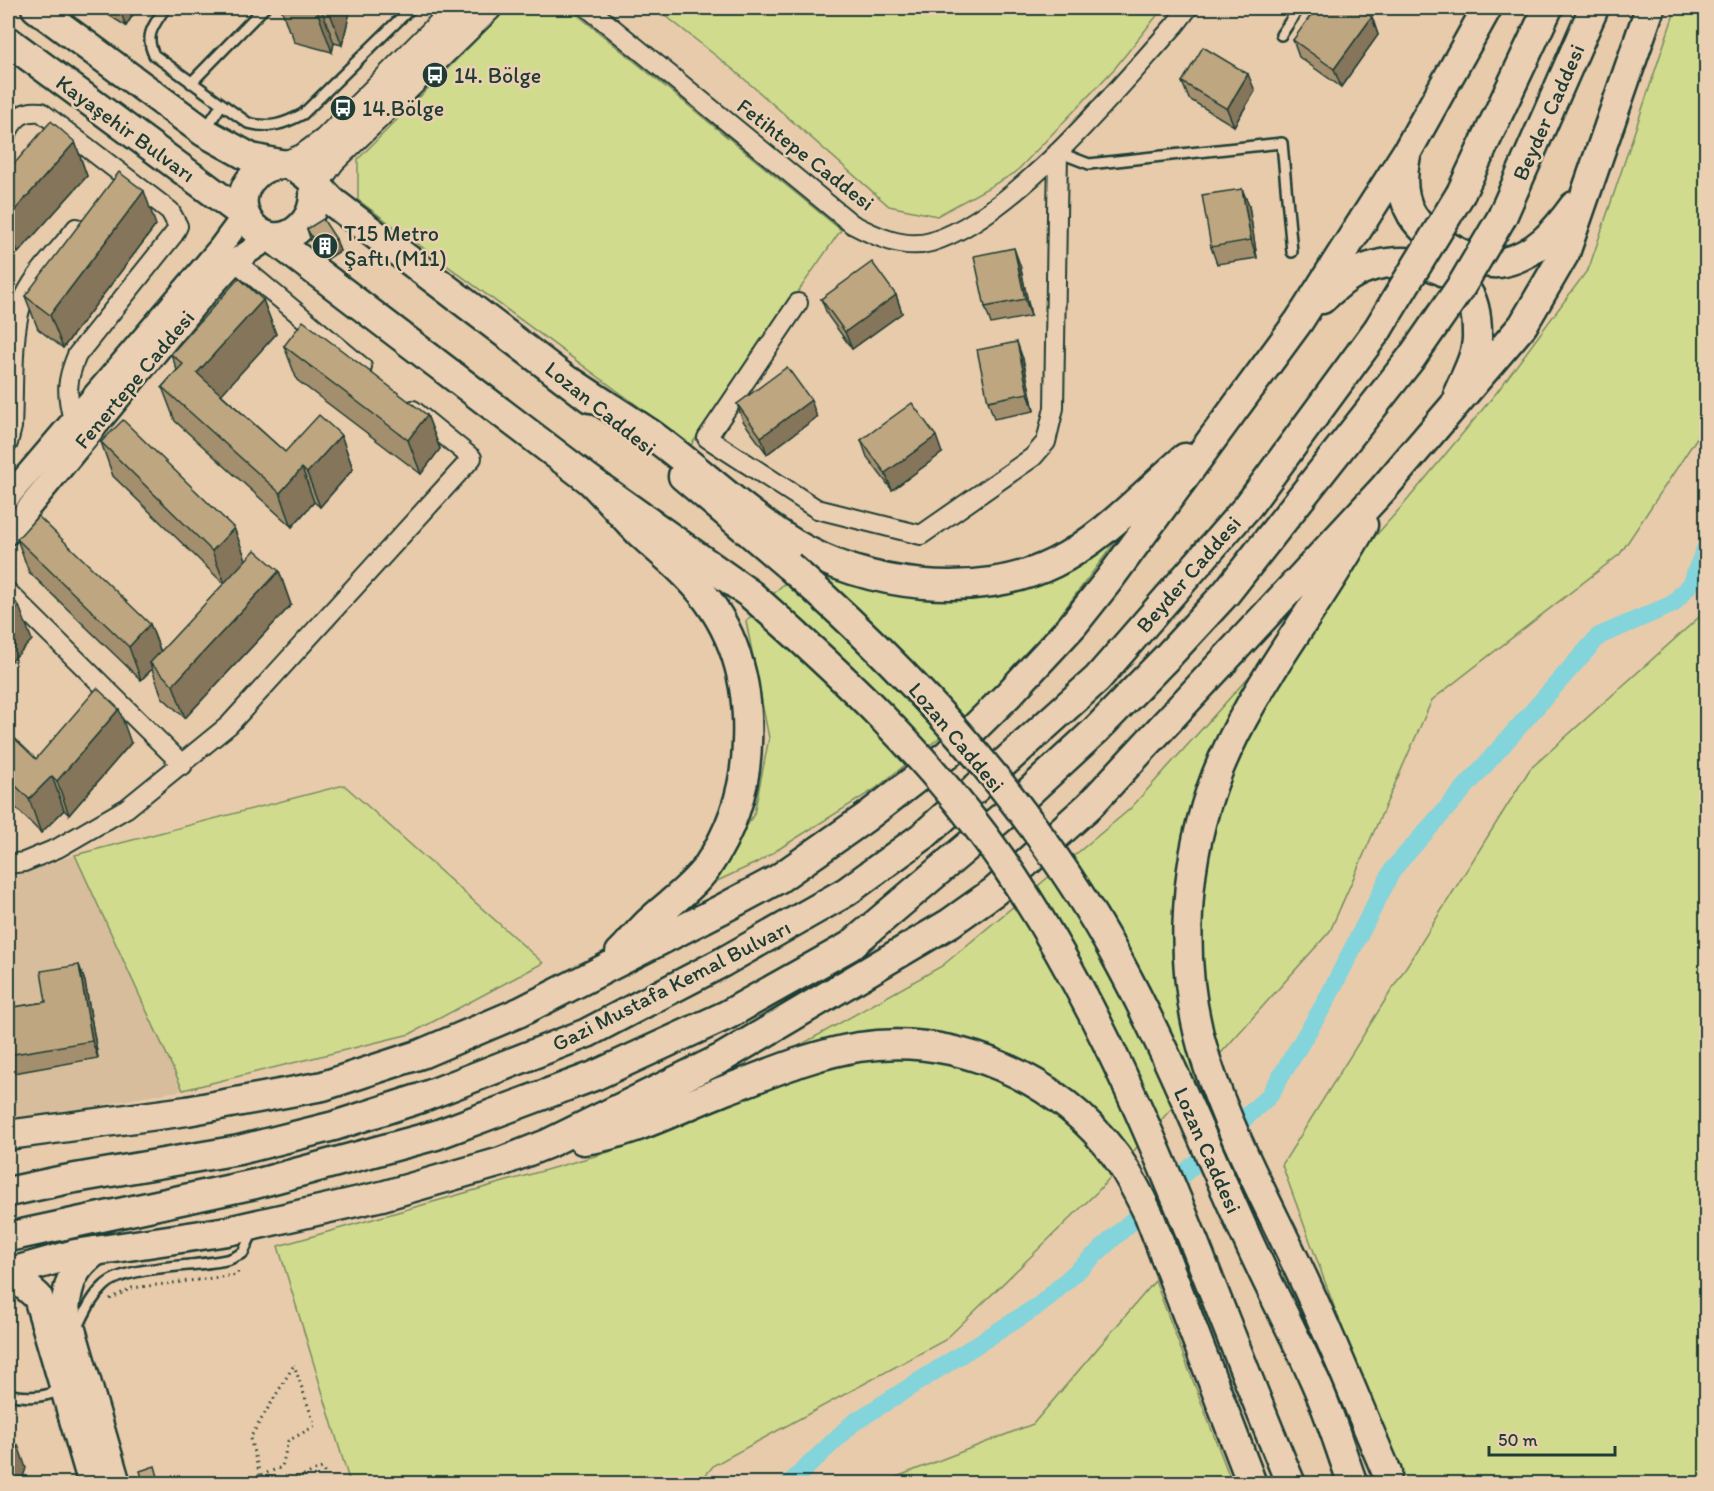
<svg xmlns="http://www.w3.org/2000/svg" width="1714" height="1491" font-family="Itim,sans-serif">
	<rect width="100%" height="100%" fill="#e8cbab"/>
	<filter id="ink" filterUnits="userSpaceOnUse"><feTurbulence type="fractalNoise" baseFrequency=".0167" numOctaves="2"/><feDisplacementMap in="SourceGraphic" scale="12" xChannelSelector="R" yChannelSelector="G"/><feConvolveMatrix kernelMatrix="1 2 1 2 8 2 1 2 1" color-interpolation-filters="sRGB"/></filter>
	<g filter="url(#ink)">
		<path fill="#d7bd9c" d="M75 855 183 1090 8 1122V878Z"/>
		<path fill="#d0db8d" stroke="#788c60" stroke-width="1.5" d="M508 8H569L841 230 691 445 358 200V159Z
			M656 8H1163L1115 68 1015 173 937 216 889 206 735 71Z
			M1676 8H1706V424L1620 554 1432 700 1330 931 1097 1192 945 1340 714 1465 699 1483H350L278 1246 609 1152 942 966 1130 809 1405 503 1497 392 1589 268Z
			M1116 541 1049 630 984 702 875 789 758 862 713 883 754 814 769 738 746 621 808 560C891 594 964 616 1052 578 1074 568 1095 553 1116 541Z
			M1706 611V1483H1399L1282 1165 1530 769Z
			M344 785 543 963 410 1034 183 1090 75 855Z
			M1155 1281 1232 1483H881L1033 1424Z"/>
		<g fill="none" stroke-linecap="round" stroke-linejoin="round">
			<path stroke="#83d4db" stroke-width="18" d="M789 1484 853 1423 1041 1304 1269 1096 1325 1003 1393 869 1599 636 1673 604 1691 583 1706 547"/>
			<defs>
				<path id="service" d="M165 8C154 25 144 35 154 55L248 123C270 129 284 124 303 114L411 8
					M1281 35 1299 8
					M191 83 264 8
					M205 130 222 104
					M1058 152 1089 164 1282 143 1292 252
					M77 1329C85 1313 91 1298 104 1286 126 1264 198 1268 230 1259L243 1253 253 1231
					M8 1394C27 1399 44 1398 63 1389"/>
				<path id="minor" d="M588 8 852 224C875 236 904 250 931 242 1014 217 1116 90 1175 25L1188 8
					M8 131C16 116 25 110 41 112L170 211 178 226 174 234 77 355C66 381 66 393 73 420
					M235 261 362 367
					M798 303 707 438 817 509 921 535 1033 457 1046 442 1054 408 1058 152
					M8 443 12 427C14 392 11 334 22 303 32 276 59 251 76 228
					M8 592 183 765
					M8 864 24 862 58 848 127 808 229 725 472 458 413 410"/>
				<path id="tertiary" d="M8 497 219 249 244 215
					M8 533 196 304 235 261 271 237"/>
				<path id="secondary" d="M287 164 304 157 326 141 458 8
					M314 185 332 160 488 8"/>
				<path id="primary" d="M36 8 204 132 251 158 279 164
					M8 41 244 215
					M314 185C315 203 312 218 297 230 260 258 217 199 262 170 268 166 281 163 288 165 306 169 321 191 334 203L590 398
					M271 237 591 481 750 594
					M683 476 789 566
					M96 1251C74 1267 68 1281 65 1309L116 1484
					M10 1272 38 1297 93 1484"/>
				<path id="trunk" d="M1406 155C1395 206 1415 231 1460 253 1473 259 1489 266 1504 262 1537 254 1555 232 1574 206
					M1461 193 1548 8
					M1502 217 1594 8
					M1322 299C1330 292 1338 284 1347 278 1381 255 1439 255 1466 290 1475 301 1477 319 1477 334 1478 353 1467 373 1459 391
					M573 383C598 400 624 416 649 433 698 468 741 511 793 543 864 587 978 601 1054 563 1104 538 1143 494 1185 458
					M591 481C608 498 624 517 641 534 657 549 674 562 688 577 733 623 750 680 747 743 746 787 732 830 707 867 691 889 667 905 648 923 638 933 629 944 620 953
					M1363 525C1315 614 1244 694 1211 790 1182 874 1179 975 1206 1060 1230 1135 1270 1207 1303 1278 1333 1342 1359 1408 1387 1473
					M8 1135 187 1111 323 1086 421 1054 520 1012 722 909 778 879 865 818 948 754 1008 695 1073 625 1108 581 1299 321 1408 150 1487 8
					M583 1140C629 1135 681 1107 725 1090 768 1074 813 1054 859 1047 956 1033 1057 1077 1116 1156 1129 1174 1139 1195 1149 1215L1252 1484
					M8 1192 64 1180 239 1150 334 1126 421 1098 587 1033 723 962 846 892 923 836 1097 679 1248 506 1378 329
					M8 1237 255 1184 436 1135 594 1076 727 1015 850 946 1001 818 1095 731 1167 657 1226 593 1412 357
					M8 1273 75 1254 228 1231 382 1196 501 1162 547 1144 722 1058 950 923 995 891 1090 805 1383 489 1523 325 1565 253 1650 8"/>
			</defs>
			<use href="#service" stroke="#1f3d34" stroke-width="14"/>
			<use href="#minor" stroke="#1f3d34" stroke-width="22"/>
			<use href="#tertiary" stroke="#1f3d34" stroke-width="27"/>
			<use href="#secondary" stroke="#1f3d34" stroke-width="30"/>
			<use href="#primary" stroke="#1f3d34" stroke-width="33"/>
			<use href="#trunk" stroke="#1f3d34" stroke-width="33"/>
			<path stroke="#1f3d34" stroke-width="3" stroke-dasharray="1.5 4.5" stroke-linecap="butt" d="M110 1299 132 1288 237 1275 239 1268
				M260 1475 250 1438 294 1365
				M239 1484 282 1467 288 1441 315 1426 294 1365
				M281 1484 322 1468 326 1477"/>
			<use href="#service" stroke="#ebcfb2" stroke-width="9"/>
			<use href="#minor" stroke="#ebcfb2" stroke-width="18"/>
			<use href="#tertiary" stroke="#ebcfb2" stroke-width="22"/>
			<use href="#secondary" stroke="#ebcfb2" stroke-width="26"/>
			<use href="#primary" stroke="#ebcfb2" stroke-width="28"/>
			<use href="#trunk" stroke="#ebcfb2" stroke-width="28"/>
			<defs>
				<path id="primary-bridge" d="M789 566C918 679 1039 812 1120 964 1166 1049 1202 1139 1242 1227 1265 1279 1292 1329 1315 1381 1330 1414 1340 1449 1353 1484
					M750 594C841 674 931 758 1001 859 1133 1050 1201 1272 1291 1484"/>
				<path id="trunk-bridge" d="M1378 329 1461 193
					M1412 357 1462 285 1502 217"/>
			</defs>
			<use href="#primary-bridge" stroke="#1f3d34" stroke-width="33" stroke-linecap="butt"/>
			<use href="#trunk-bridge" stroke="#1f3d34" stroke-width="33" stroke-linecap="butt"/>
			<use href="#primary-bridge" stroke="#ebcfb2" stroke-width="28"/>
			<use href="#trunk-bridge" stroke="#ebcfb2" stroke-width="28"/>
		</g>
		<path fill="#a38f6e" stroke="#1f3d34" stroke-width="1.5" d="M97 8H137L126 26Z
			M281 8H351L342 45 334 43 332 52 294 42 291 31H289Z
			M1372 17 1378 35 1341 87 1299 57 1293 40Z
			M1182 82 1255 91 1234 126 1189 99Z
			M75 142 87 176 18 253 8 244V171Z
			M1242 189 1249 206 1257 258 1217 264 1211 247Z
			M156 225 63 348 38 329 25 296Z
			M307 229 340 251 327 259 318 252 311 241Z
			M1020 265 1031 316 991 324 985 307Z
			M896 295 902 313 852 349 828 316 821 299Z
			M263 300 276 334 221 394 285 452 341 435 353 469 320 507 314 502 292 527 175 421 162 387 177 370 171 354Z
			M284 346 427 415 440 449 421 474 297 380Z
			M1023 359 1034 411 994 419 988 401Z
			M737 404 817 417 767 454 743 421Z
			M861 440 942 453 892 490 867 457Z
			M101 442 234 528 246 560 279 571 291 605 185 718 162 697 152 669 141 680 29 572 17 539 150 624 161 652 224 584 113 476Z
			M8 732 36 759 131 743 69 815 64 810 41 833 8 800Z
			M79 965 85 982 98 1058 8 1074V1008L46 1002Z"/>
		<path fill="#85745a" stroke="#1f3d34" stroke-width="1.5" d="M119 8H137L126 26Z
			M316 8H321L334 43 332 52Z
			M328 8H351L342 45Z
			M1372 17 1378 35 1341 87 1334 69Z
			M1248 74 1255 91 1234 126 1227 109Z
			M75 142 87 176 18 253 8 223V218Z
			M1242 189 1249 206 1257 258 1251 240Z
			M144 191 156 225 63 348 50 315Z
			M336 239 340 251 327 259 323 247Z
			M1014 248 1020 265 1031 316 1025 299Z
			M896 295 902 313 852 349 845 332Z
			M263 300 276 334 210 407 197 373Z
			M1017 342 1023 359 1034 411 1028 393Z
			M811 400 817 417 767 454 761 437Z
			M427 415 440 449 421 474 408 440Z
			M341 435 353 469 320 507 307 473Z
			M936 436 942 453 892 490 885 473Z
			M302 468 314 502 292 527 280 493Z
			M234 528 247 562 225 584 212 551Z
			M279 571 291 605 185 718 173 685Z
			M19 606 32 640 8 665V618Z
			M150 624 163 658 150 663 152 669 141 680 129 647Z
			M119 709 131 743 69 815 57 781Z
			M52 776 64 810 41 833 29 799Z
			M79 965 85 982 98 1058 92 1041Z
			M10 1434 16 1451 18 1445 26 1468 21 1484H9L8 1477V1443Z"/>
		<path fill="#bea680" stroke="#1f3d34" stroke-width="1.5" d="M1316 8H1358L1372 17 1334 69 1293 40Z
			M1203 47 1248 74 1227 109 1182 82Z
			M51 121 75 142 8 218V171Z
			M119 172 144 191 50 315 25 296Z
			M1242 189 1251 240 1211 247 1202 195Z
			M323 219 336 239 323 247 314 241 307 229Z
			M1014 248 1025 299 985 307 974 256Z
			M872 262 896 295 845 332 821 299Z
			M239 278 263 300 197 373 285 452 319 415 341 435 307 473 302 468 280 493 162 387 183 364 171 354Z
			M303 321 427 415 408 440 284 346Z
			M1017 342 1028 393 988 401 977 350Z
			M787 367 811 400 761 437 737 404Z
			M912 403 936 436 885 473 861 440Z
			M123 420 234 528 212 551 101 442Z
			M38 516 150 624 129 647 17 539Z
			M255 550 279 571 173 685 150 663Z
			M8 594 19 606 8 618Z
			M97 688 119 709 57 781 52 776 29 799 8 778V732L36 759Z
			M79 965 92 1041 8 1055V1008L46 1002 41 971Z
			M8 1442 18 1445 8 1477Z
			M155 1466 160 1484H144L140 1471Z"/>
	</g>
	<defs>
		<symbol id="bus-disc" viewBox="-11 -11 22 22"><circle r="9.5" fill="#1f3d34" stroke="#ebcfb2"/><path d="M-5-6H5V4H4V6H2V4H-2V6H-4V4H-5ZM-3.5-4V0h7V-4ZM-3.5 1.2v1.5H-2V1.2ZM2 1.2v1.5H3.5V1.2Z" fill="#fff"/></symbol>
		<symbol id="building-disc" viewBox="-11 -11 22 22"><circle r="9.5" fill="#1f3d34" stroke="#ebcfb2"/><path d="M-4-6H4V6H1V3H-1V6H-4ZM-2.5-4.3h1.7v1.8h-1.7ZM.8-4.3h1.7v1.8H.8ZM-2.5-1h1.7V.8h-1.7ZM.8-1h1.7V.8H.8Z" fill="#fff"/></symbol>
	</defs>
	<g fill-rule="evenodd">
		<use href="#bus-disc" x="420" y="60" width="30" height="30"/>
		<use href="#bus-disc" x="328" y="93" width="30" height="30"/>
		<use href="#building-disc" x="310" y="231" width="30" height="30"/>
	</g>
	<g text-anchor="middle" stroke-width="5" stroke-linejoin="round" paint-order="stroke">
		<g font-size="22" fill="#1f3d34" stroke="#ebcfb2" text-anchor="start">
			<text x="454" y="83">14. Bölge</text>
			<text x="362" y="116">14.Bölge</text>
			<text x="344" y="241">T15 Metro<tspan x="344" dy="25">Şaftı (M11)</tspan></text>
		</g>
		<g font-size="22" fill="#1f3d34" stroke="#ebcfb2">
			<text transform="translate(1548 112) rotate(-66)" y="8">Beyder Caddesi</text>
			<text transform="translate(126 128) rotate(36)" y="8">Kayaşehir Bulvarı</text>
			<text transform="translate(806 154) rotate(38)" y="8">Fetihtepe Caddesi</text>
			<text transform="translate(134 379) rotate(-50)" y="8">Fenertepe Caddesi</text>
			<text transform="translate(601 408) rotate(39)" y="8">Lozan Caddesi</text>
			<text transform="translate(1188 574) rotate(-49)" y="8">Beyder Caddesi</text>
			<text transform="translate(957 737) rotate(50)" y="8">Lozan Caddesi</text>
			<text transform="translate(671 985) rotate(-27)" y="8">Gazi Mustafa Kemal Bulvarı</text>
			<text transform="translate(1208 1150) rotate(66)" y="8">Lozan Caddesi</text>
		</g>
	</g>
	<rect width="1714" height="1491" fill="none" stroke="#ebcfb2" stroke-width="30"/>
	<rect x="15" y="15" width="1684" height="1461" fill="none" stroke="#1f3d34" stroke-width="2" filter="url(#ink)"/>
	<path d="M1489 1446v9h126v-9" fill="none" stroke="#1f3d34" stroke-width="3"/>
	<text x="1498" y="1446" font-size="18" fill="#1f3d34" stroke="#ebcfb2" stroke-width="4.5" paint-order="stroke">50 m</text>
</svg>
